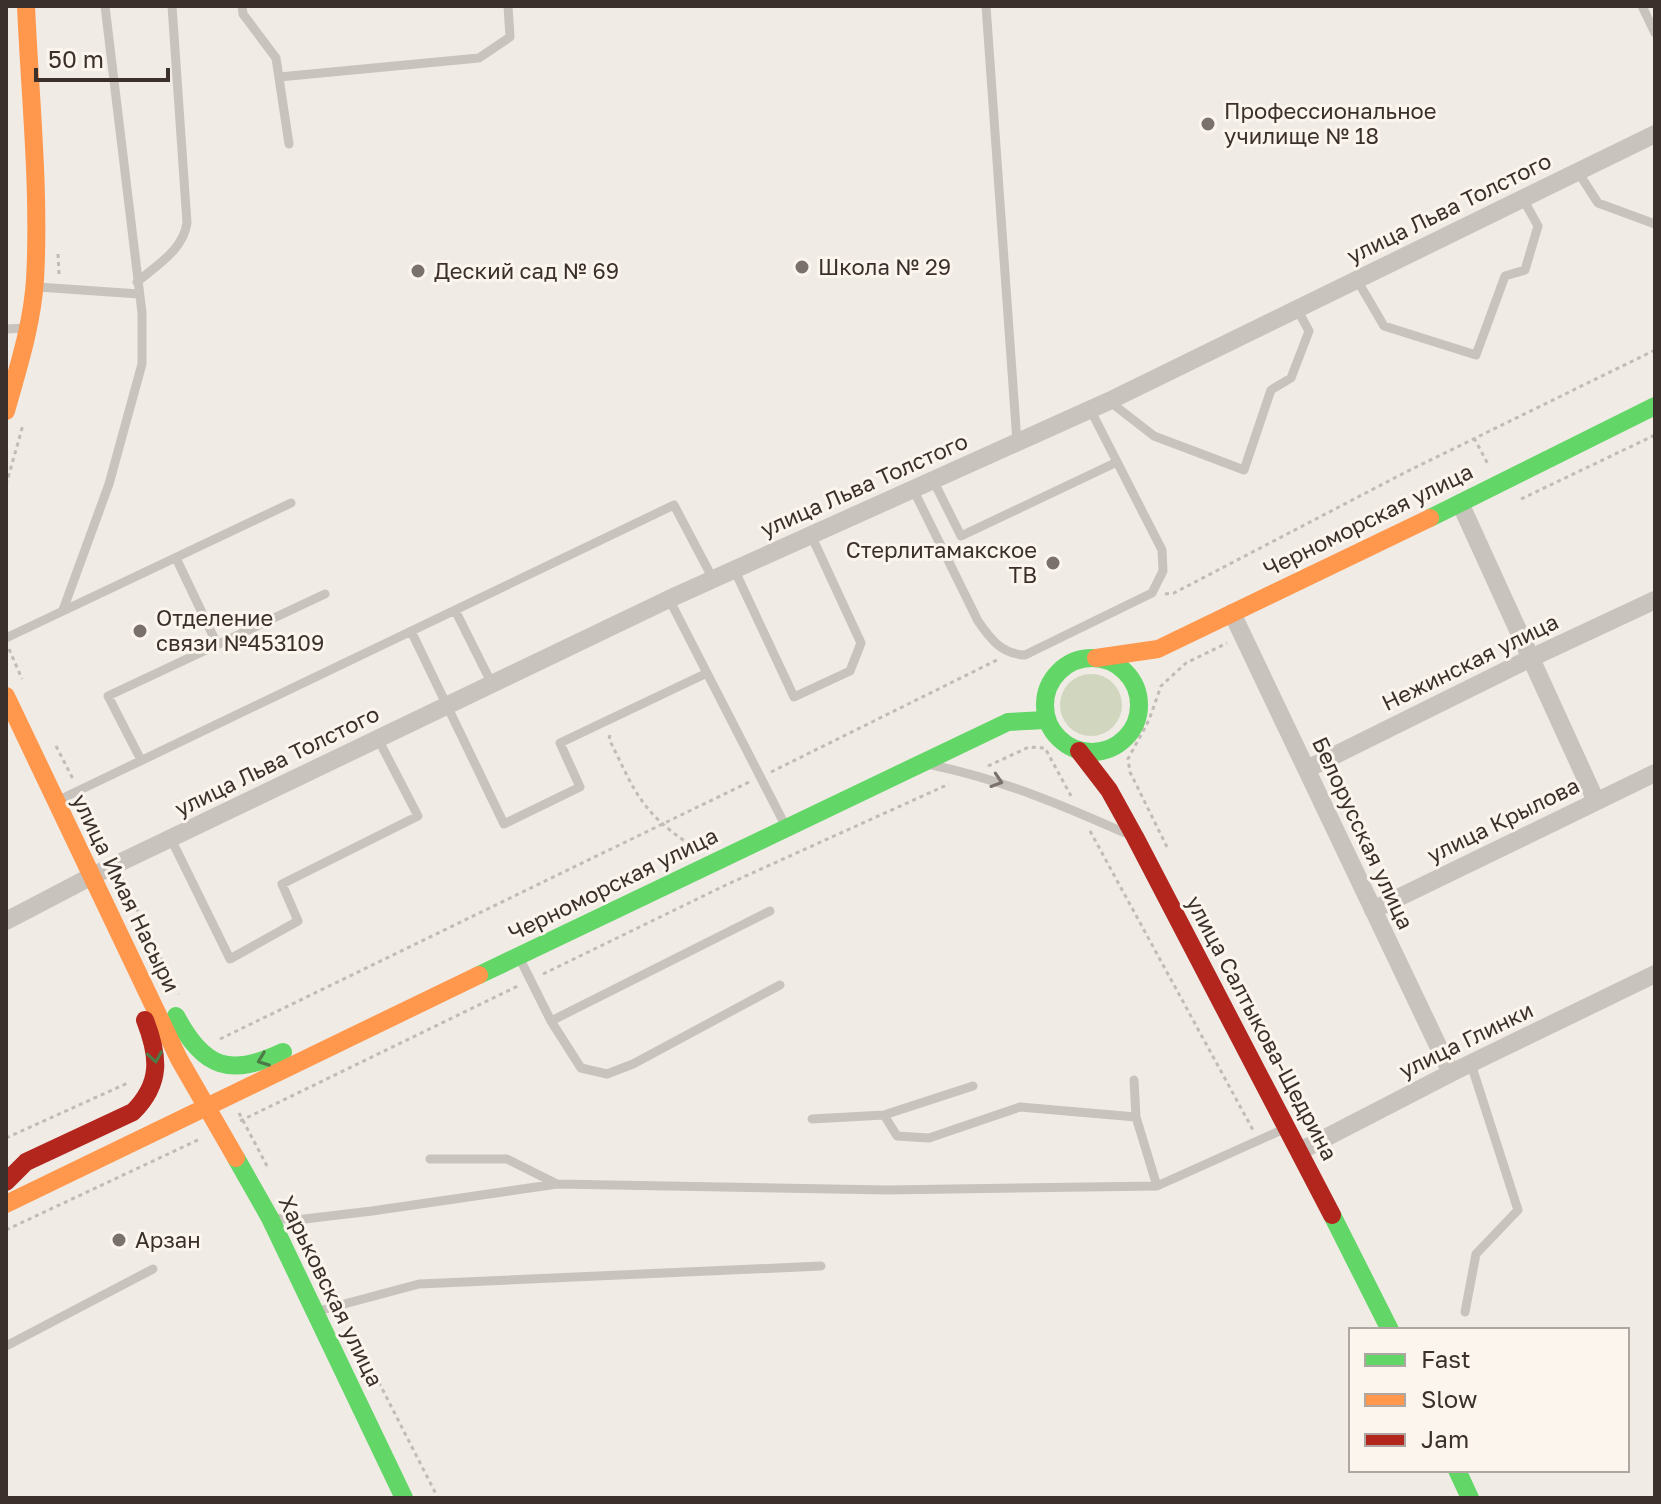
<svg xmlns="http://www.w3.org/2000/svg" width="1661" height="1504" font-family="'Golos Text',sans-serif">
	<rect width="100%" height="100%" fill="#f0ebe5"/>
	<path fill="#d1d6bf" d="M1060 705a31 31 0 1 1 62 0a31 31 0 1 1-62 0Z"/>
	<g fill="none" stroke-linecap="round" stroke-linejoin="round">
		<path stroke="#c2bbb6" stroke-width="3" stroke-dasharray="4 4" stroke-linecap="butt" d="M58 254 59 274
			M1474 438 1489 466
			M6 485 23 425
			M1521 499 1655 435
			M1165 594 1174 593 1404 473 1655 350
			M9 649 22 679
			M610 735 609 739C629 778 636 803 671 831 680 838 687 844 698 844
			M56 746 73 779
			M988 766 1029 747 1045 748 1071 796
			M771 772 997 660
			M85 803 108 850
			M1090 831 1253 1130
			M1167 847 1130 772 1128 759 1149 720 1161 686 1186 663 1227 643
			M122 879 179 994
			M543 974 728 884 949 784
			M220 1039 749 782
			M239 1113 267 1166
			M240 1121 518 986
			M6 1138 130 1082
			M6 1230 200 1139
			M310 1247 334 1294
			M346 1318 438 1498"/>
		<path stroke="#c9c3be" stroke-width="9" d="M242 6 243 14 276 58 289 144
			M986 6 1017 442
			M1642 6 1655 33
			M279 77 479 58 510 37 508 6
			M1578 172 1598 203 1655 224
			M1357 280 1384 326 1476 355 1505 276 1525 270 1538 226 1523 199
			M137 282C157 265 183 250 187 223L172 6
			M38 287 139 294
			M6 329 26 328
			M1109 401 1154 436 1244 470 1271 390 1291 378 1309 331 1297 309
			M933 480 961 536 1117 462
			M913 489 978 621C991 640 1002 654 1025 655L1152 593 1163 571 1162 550 1090 409
			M176 558 216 642
			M734 569 794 697 850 671 861 643 811 535
			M669 599 784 823
			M63 610 109 484 142 364V313L105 6
			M455 610 492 684
			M411 631 504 824 580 787 560 743 707 673
			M6 638 291 503
			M141 760 108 696 325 594
			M932 765C1000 779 1062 805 1125 833
			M59 800 674 505 713 579
			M171 839 230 959 298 921 282 884 418 816 378 739
			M519 957 551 1021 581 1068 607 1074 633 1064 780 985
			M551 1021 770 911
			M1134 1080 1136 1117
			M884 1115 973 1086
			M812 1119 884 1115 897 1136 929 1138 1020 1107 1136 1117 1157 1186
			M430 1159H507L557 1184
			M274 1218 296 1220 372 1211 557 1184 887 1190 1157 1186 1284 1129
			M318 1311 419 1284 821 1266
			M1465 1312 1476 1254 1518 1210 1471 1064
			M6 1346 153 1269"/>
		<path stroke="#c9c3be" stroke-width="18" d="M1460 503 1596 801
			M1232 613 1451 1073
			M1307 769 1531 658 1655 600
			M1373 910 1655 773
			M6 921 92 876 669 599 1109 401 1655 134
			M1300 1151 1451 1073 1655 974"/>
		<path stroke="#63d668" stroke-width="18" d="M1430 518 1655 406
			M1045 705a47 47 0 1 1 94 0a47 47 0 1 1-94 0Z
			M479 975 1008 722 1046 720
			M176 1016C204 1069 230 1077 283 1052
			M236 1158 270 1218 404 1498
			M1332 1215 1390 1330
			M1457 1470 1470 1498"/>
		<path stroke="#ff974d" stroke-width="18" d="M6 411C18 368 32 325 35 280 40 190 30 97 26 6
			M1096 658 1158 649 1430 518
			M6 696 179 1059 236 1158
			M6 1204 479 975"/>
		<path stroke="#b3261e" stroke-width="18" d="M1079 751 1109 790 1135 837 1332 1215
			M6 1182 26 1162 133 1112C162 1083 159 1056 145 1020"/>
	</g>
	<defs><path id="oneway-chevron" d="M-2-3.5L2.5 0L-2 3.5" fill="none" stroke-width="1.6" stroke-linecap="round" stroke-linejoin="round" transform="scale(2)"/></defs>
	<use stroke="#7b726d" href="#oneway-chevron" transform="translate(997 781) rotate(18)"/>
	<g stroke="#4d7b46">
		<use href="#oneway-chevron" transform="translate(155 1057) rotate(81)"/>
		<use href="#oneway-chevron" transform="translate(263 1060) rotate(159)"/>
	</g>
	<g fill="#7a716c" stroke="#fbf5ee" stroke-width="3">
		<circle cx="1208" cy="124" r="8"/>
		<circle cx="802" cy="267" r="8"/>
		<circle cx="418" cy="271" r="8"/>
		<circle cx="1053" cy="563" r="8"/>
		<circle cx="140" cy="631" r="8"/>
		<circle cx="119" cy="1240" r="8"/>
	</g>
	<g text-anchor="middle" stroke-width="6" stroke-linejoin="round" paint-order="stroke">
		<g font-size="22" fill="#3b302b" stroke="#fbf5ee" text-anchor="start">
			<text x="1224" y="119">Профессиональное<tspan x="1224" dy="25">училище № 18</tspan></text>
			<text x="818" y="275">Школа № 29</text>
			<text x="434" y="279">Деский сад № 69</text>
			<text x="1037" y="558" text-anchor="end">Стерлитамакское<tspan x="1037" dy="25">ТВ</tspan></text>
			<text x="156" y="626">Отделение<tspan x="156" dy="25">связи №453109</tspan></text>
			<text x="135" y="1248">Арзан</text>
		</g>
		<g font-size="22" fill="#3b302b" stroke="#fbf5ee">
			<text transform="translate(1449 208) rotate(-26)" y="8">улица Льва Толстого</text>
			<text transform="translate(864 485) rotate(-24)" y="8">улица Льва Толстого</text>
			<text transform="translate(1368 520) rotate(-26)" y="8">Черноморская улица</text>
			<text transform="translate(1470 662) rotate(-26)" y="8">Нежинская улица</text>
			<text transform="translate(277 761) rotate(-26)" y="8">улица Льва Толстого</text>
			<text transform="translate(1503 820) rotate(-26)" y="8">улица Крылова</text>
			<text transform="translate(1363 833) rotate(65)" y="8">Белорусская улица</text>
			<text transform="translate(613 884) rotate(-26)" y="8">Черноморская улица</text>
			<text transform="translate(126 893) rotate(64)" y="8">улица Имая Насыри</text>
			<text transform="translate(1262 1028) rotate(62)" y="8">улица Салтыкова-Щедрина</text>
			<text transform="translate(1466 1040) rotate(-26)" y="8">улица Глинки</text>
			<text transform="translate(331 1291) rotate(64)" y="8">Харьковская улица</text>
		</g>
	</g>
	<rect width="1661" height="1504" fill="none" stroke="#3b302b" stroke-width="16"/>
	<rect x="1349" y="1328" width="280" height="144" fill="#fbf5ee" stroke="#aea6a0" stroke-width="2"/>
	<rect x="1365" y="1354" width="40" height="12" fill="#63d668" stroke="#aea6a0" stroke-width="2"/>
	<text x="1421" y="1368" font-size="24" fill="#3b302b">Fast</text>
	<rect x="1365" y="1394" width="40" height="12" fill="#ff974d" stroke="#aea6a0" stroke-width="2"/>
	<text x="1421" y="1408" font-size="24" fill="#3b302b">Slow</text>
	<rect x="1365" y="1434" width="40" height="12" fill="#b3261e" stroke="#aea6a0" stroke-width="2"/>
	<text x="1421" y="1448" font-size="24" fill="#3b302b">Jam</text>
	<path d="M36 68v12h132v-12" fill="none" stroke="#3b302b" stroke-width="4"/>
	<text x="48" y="68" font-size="24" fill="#3b302b" stroke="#fbf5ee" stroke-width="6" paint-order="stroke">50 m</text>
</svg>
